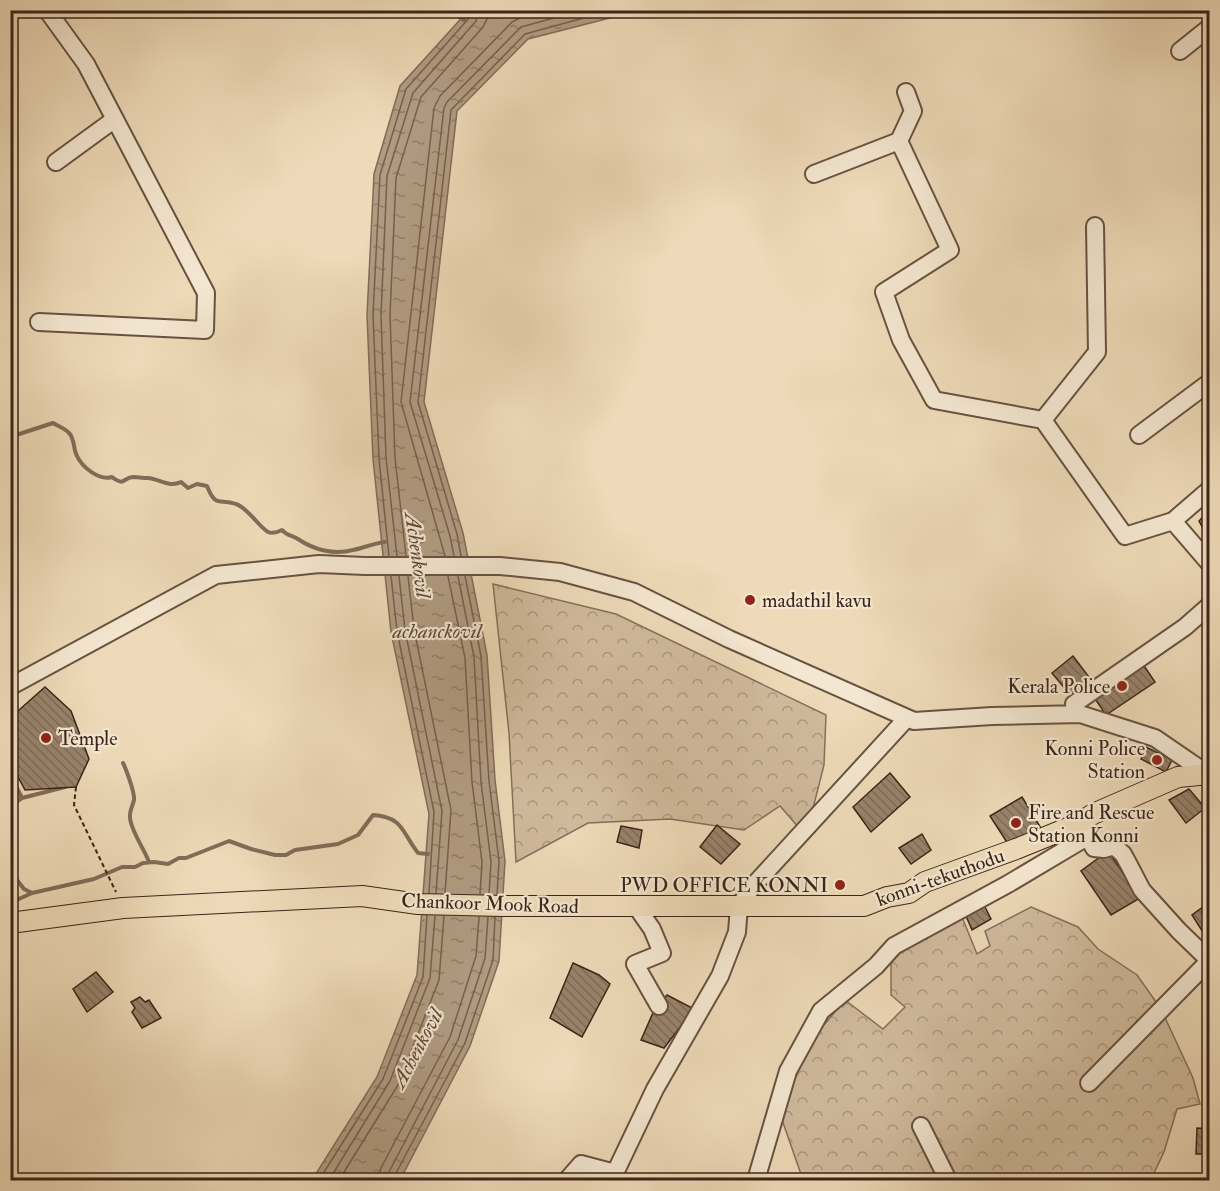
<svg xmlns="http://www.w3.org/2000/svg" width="1220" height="1191" font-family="'IM FELL Double Pica',serif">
	<defs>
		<pattern id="forest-crowns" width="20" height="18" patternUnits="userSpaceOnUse" patternTransform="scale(1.5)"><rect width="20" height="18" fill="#d0bb9d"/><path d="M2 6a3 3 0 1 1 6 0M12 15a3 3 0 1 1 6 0" fill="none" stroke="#aa987f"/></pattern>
		<pattern id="water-ripples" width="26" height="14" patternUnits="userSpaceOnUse" patternTransform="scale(1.5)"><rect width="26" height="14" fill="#b19c82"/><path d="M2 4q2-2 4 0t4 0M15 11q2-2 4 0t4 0" fill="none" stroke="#917f69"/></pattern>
		<pattern id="building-back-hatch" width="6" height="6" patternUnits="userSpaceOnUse" patternTransform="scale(1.5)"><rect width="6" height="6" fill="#98836b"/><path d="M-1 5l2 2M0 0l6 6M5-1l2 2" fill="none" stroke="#7d6b57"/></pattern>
	</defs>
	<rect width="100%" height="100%" fill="#eedab8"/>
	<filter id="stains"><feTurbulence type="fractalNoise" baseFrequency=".00333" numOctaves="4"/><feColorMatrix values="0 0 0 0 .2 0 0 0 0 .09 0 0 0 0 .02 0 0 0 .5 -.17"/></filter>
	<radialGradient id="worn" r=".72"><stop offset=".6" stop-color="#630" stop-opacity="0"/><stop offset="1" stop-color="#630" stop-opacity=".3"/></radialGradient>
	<path fill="url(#forest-crowns)" stroke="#86705a" stroke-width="1.5" d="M493 584 616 614 826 715 824 765 806 836 780 806 744 830 670 819 588 823 516 862 509 733Z
		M1031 907 1078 927 1098 949 1137 975 1161 1009 1193 1078 1200 1104 1177 1109 1164 1152 1154 1173 1156 1180H803L780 1114 812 1039 845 1000 883 1029 905 1007 891 995V957L962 917 977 954 990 946 985 931Z"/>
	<path fill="url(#water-ripples)" stroke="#826c58" stroke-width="1.5" d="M468 11H637L528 39 457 111 424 402 463 533 487 655 495 780 505 861 499 961 470 1046 400 1180H312L377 1077 417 975 429 814 391 632 373 459 367 315 374 174 400 86Z"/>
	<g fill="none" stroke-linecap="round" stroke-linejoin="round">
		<path stroke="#76604d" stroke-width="1.5" d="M389 556 379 459 373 315 380 175 406 89 470 17 472 10
			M397 556 386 458 381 315 387 176 413 93 476 21 479 10
			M406 556 395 458 390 315 396 178 421 97 483 27 487 19 488 10
			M445 556 401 402 434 108 440 96 512 22 522 17 547 10
			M454 556 450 536 410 402 444 108 447 102 521 27 583 10
			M461 556 457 534 418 402 451 110 525 34 613 10
			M391 576 397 631 434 812 429 893
			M399 576 405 630 442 811 436 893
			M408 576 414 629 451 810 445 893
			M448 576 465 658 472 782 482 862 480 894
			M458 576 474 657 481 782 491 862 489 894
			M465 576 481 656 489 781 499 861 497 895
			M319 1180 383 1079 423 977 427 915
			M329 1180 390 1081 430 978 435 916
			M339 1180 398 1085 439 980 444 916
			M378 1180 381 1168 450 1037 476 956 479 917
			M387 1180 389 1172 458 1040 485 958 488 917
			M395 1180V1175L465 1043 493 960 495 917"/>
		<path stroke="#826c58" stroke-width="4" d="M451 10 465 21
			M10 437 53 423C58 426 66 429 69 433 75 439 73 449 77 456 82 467 99 481 112 477 125 487 122 478 133 477 137 477 143 478 148 478 160 479 169 488 181 482L188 488 197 484 207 486C216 509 220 498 236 504 248 508 258 526 268 532 273 534 278 532 282 530 287 536 292 535 298 539 314 550 334 555 353 550 364 548 374 543 385 542
			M123 763C126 769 135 793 134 800 132 808 128 813 131 823 135 837 144 849 149 862
			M10 774 22 798
			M10 806 22 798 65 787
			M10 871 24 889 32 893 94 879 122 867H135L143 863 154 862 168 864 179 858H186L229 841 251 849 275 855H286L295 850 338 844 358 835 373 815C404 817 402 833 418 853L428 854
			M10 903 32 893"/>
	</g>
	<path fill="url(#building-back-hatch)" stroke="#3b2418" stroke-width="1.5" d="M1210 509V526L1204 530 1199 521Z
		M1073 656 1092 681 1072 697 1052 673Z
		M1138 657 1155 682 1106 715 1089 690Z
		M45 687 71 711 89 759 76 787 25 790 10 762V718Z
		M1146 747 1172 760 1166 772 1141 759Z
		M890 773 910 797 871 832 853 807Z
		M1189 789 1205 808 1186 823 1169 800Z
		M1022 797 1042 830 1010 847 990 816Z
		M717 825 740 844 721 864 700 847Z
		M621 826 642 830 639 848 617 842Z
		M922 834 931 850 911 864 899 848Z
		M1108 851 1140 898 1111 915 1081 871Z
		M1207 904 1210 907V935L1206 937 1192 915Z
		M984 905 991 919 972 930 966 916Z
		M573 963 599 975 610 984 582 1037 550 1018Z
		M96 972 113 992 87 1012 73 989Z
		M667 995 694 1009 664 1048 641 1040 652 1015Z
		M140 997 145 1002 149 1000 161 1018 142 1028 132 1012 135 1008 131 1002Z
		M1197 1128 1210 1129V1154H1196Z"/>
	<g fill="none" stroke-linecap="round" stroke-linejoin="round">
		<defs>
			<path id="minor" d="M1180 51 1210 27
				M906 92 913 111 899 141 950 250 884 292 901 340 934 400 1043 420
				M56 162 115 119
				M814 174 899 141
				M1095 226 1097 352 1043 420 1125 536 1173 521
				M39 322 205 330 206 293 86 64 47 10
				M1139 435 1210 382
				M1210 489 1173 521 1210 564
				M13 685 216 575 319 564 365 566H500L560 572 634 592 729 639 914 721 992 716 1080 714 1155 738 1206 773
				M1074 704 1185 627 1210 605
				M1083 829 1094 848 1104 849 1114 846 1123 854 1129 865 1142 890 1179 931 1210 961
				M636 906 652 929 662 953 635 964 659 1006
				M1089 1083 1209 961
				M921 1126 948 1180
				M567 1180 581 1164 615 1173 655 1089 720 976 737 932 739 906 753 886 907 718
				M756 1180 788 1071 821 1011 876 966 894 946 1008 884 1087 837"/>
			<path id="major" d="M10 923 123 908 362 896 418 904 503 906H864L887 897 909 893 925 882 1016 849 1080 823 1093 814 1178 777 1210 774"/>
		</defs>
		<use href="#minor" stroke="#685240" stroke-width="20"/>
		<use href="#major" stroke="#3b2418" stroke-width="22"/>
		<path stroke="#3b2418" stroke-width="2" stroke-dasharray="4.5 3" stroke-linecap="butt" d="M76 787 74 805 116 892"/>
		<use href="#minor" stroke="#f4e7d1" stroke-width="16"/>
		<use href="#major" stroke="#eedab8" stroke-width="20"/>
	</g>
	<g fill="#8f2418" stroke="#f4e7d1" stroke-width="2">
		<circle cx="750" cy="600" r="6"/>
		<circle cx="1122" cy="686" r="6"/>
		<circle cx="46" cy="738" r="6"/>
		<circle cx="1157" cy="760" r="6"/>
		<circle cx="1016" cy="823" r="6"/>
		<circle cx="840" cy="885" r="6"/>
	</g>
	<g text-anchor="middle" stroke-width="4.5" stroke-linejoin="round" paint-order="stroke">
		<g font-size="20" fill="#3b2418" stroke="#f4e7d1" text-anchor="start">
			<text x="762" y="607">madathil kavu</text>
			<text x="1110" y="693" text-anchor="end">Kerala Police</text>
			<text x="58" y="745">Temple</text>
			<text x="1145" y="755" text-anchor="end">Konni Police<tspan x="1145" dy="23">Station</tspan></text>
			<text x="1028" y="819">Fire and Rescue<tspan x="1028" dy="23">Station Konni</tspan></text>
			<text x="828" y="892" text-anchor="end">PWD OFFICE KONNI</text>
		</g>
		<g font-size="20" fill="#3b2418" stroke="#f4e7d1">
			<text transform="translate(940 877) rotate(-20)" y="7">konni-tekuthodu</text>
			<text transform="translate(490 903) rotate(2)" y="7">Chankoor Mook Road</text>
		</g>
		<g font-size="21" font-style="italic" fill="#5e4838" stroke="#f4e7d1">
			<text transform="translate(418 555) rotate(82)" y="7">Achenkovil</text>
			<text x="437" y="638">achanckovil</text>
			<text transform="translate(417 1048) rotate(-62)" y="7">Achenkovil</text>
		</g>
	</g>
	<rect width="1220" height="1191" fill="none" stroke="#eedab8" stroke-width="36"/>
	<rect x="12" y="12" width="1196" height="1167" fill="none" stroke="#3b2418" stroke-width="3"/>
	<rect x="18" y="18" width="1184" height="1155" fill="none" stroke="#3b2418" stroke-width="1.5"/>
	<rect width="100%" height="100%" filter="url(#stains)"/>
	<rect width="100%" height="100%" fill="url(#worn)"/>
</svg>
